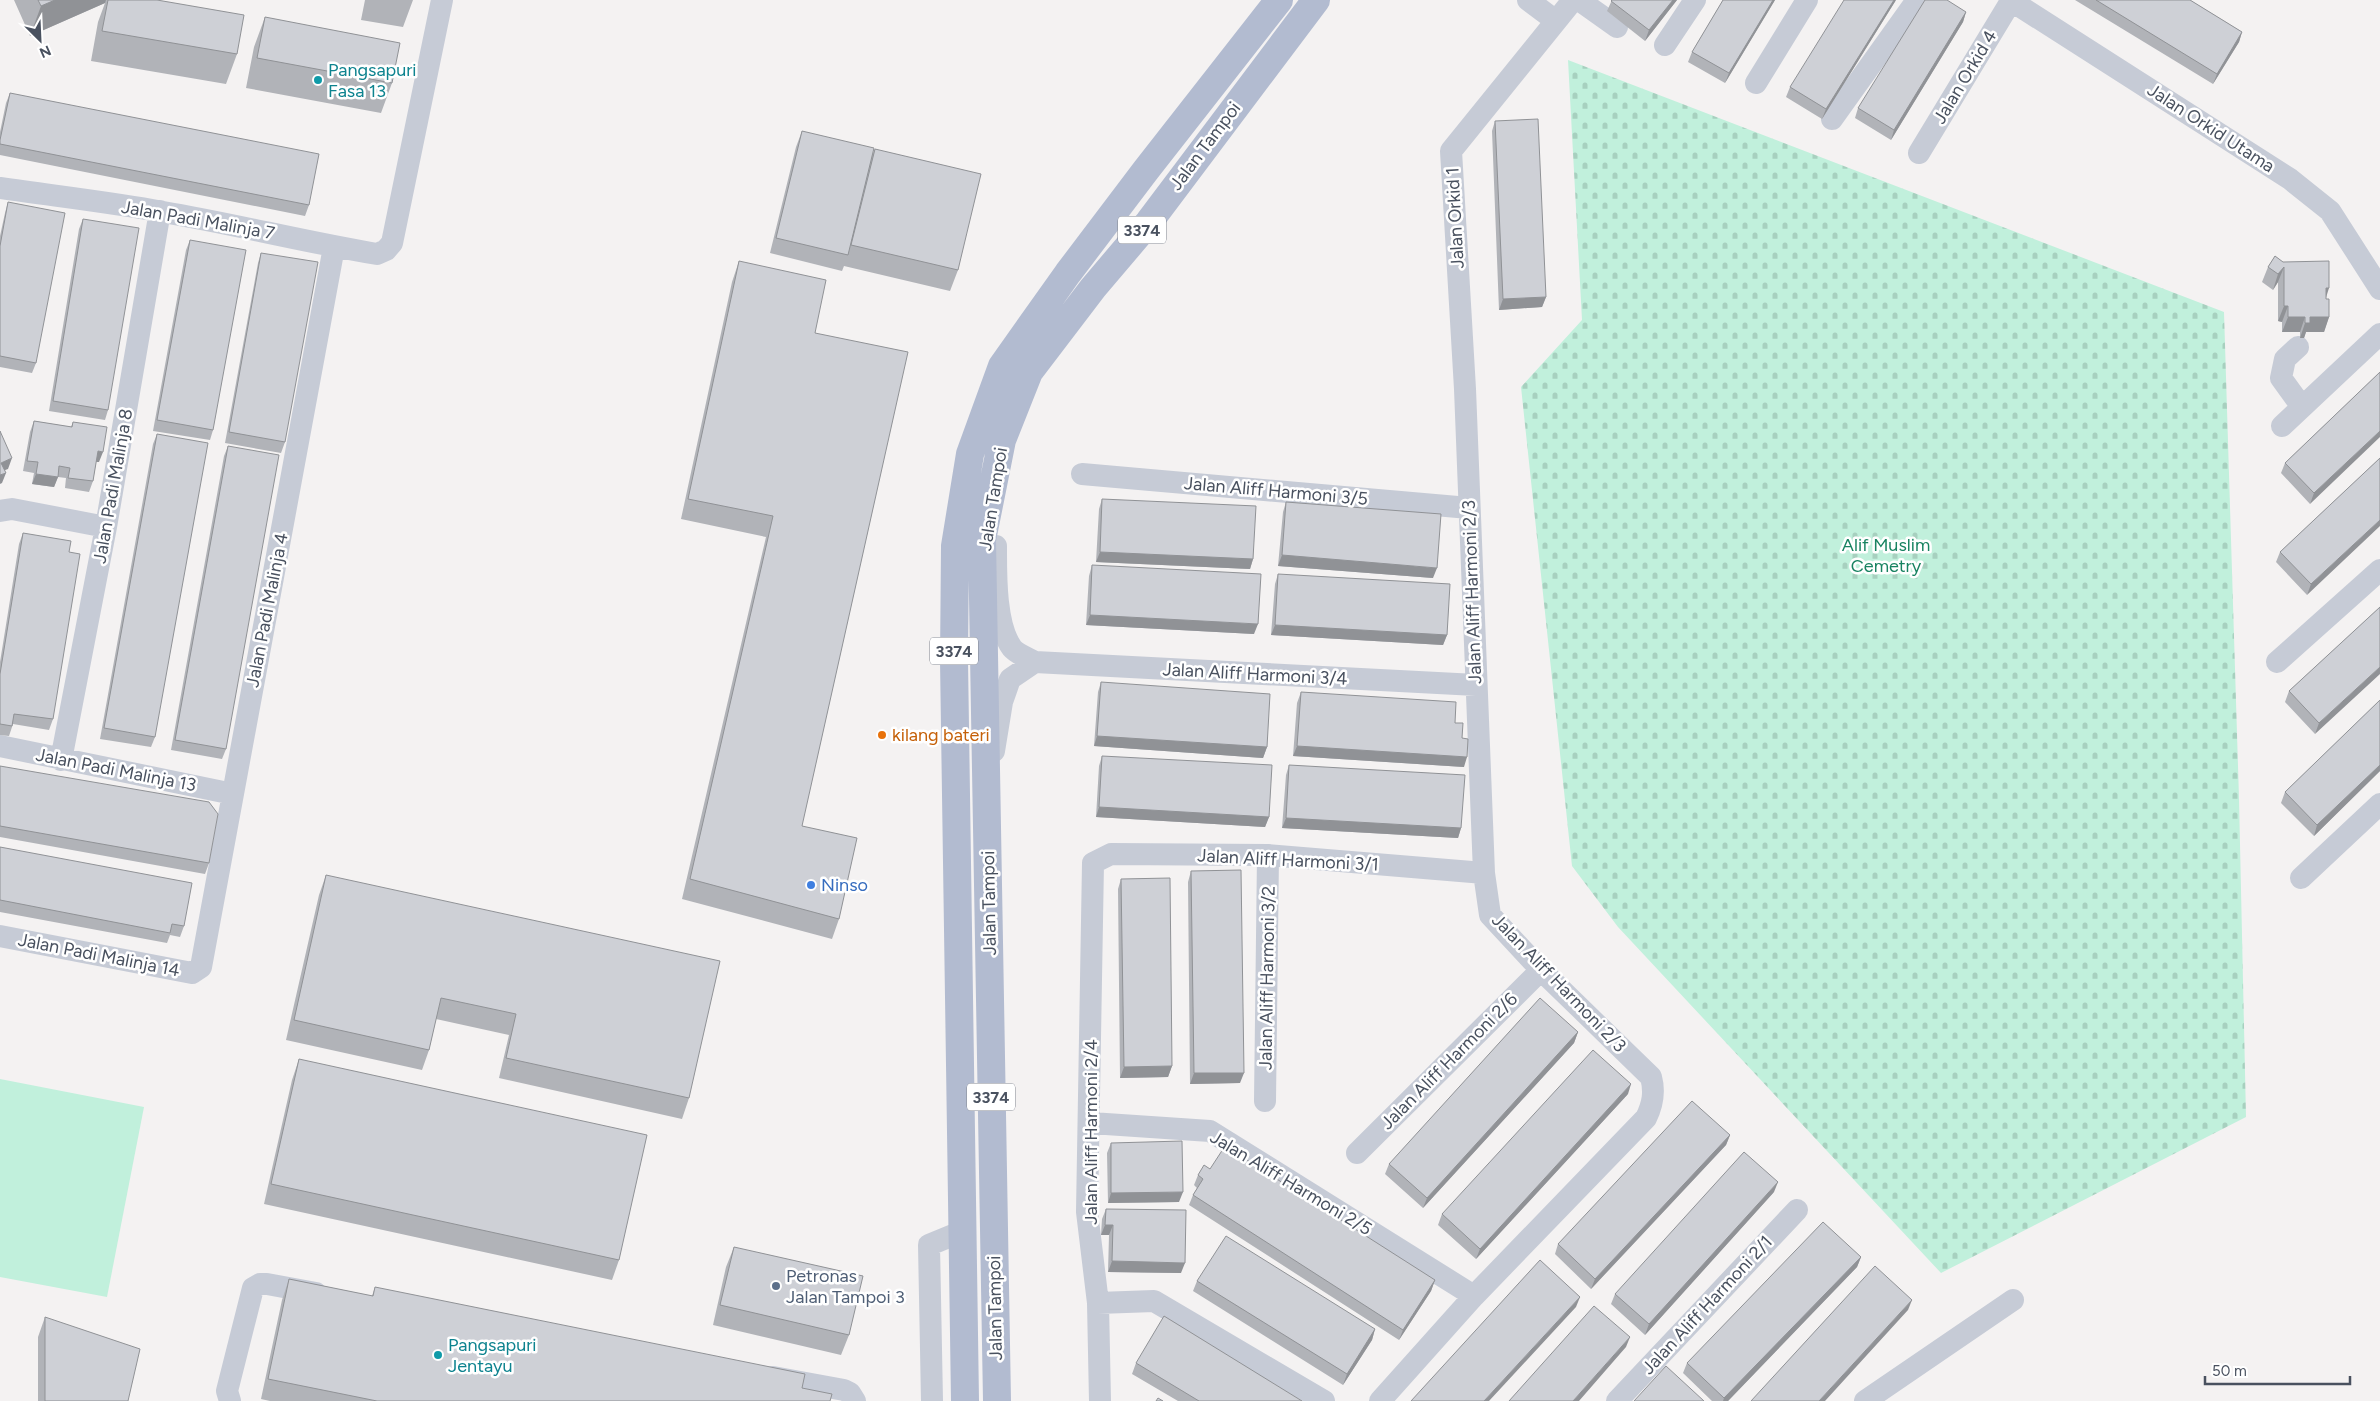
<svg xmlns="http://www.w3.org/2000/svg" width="2380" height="1401" font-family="Figtree,sans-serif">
	<defs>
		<pattern id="cemetery-stones" width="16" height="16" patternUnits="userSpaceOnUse" patternTransform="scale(1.25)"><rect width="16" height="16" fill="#c1f0dc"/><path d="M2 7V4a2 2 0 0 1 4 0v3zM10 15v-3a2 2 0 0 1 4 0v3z" fill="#a7d0bf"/></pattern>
	</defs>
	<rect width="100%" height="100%" fill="#f4f2f2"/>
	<path fill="#c1f0dc" d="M0 1079 144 1107 107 1297 0 1277Z"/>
	<path fill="url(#cemetery-stones)" d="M1568 60 2224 312 2239 798 2246 1117 1941 1273 1618 927 1572 866 1521 387 1582 320Z"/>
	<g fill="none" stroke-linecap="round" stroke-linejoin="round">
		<path stroke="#c6cbd6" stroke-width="22" d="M1528 0 1556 21
			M1579 0 1617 27
			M2010 0 2290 179 2330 211 2380 289
			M1665 45 1695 0
			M1756 83 1807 0
			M1832 119 1917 0
			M1919 153 2011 1
			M0 188C54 196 109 202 163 212 234 224 305 242 377 254L386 250 392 243 442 0
			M2298 347 2285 359 2281 378 2302 407
			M2282 426 2380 334
			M1082 474 1469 508
			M0 511 12 509 106 527
			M996 546C996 574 995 625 1012 648 1017 654 1028 658 1035 662L1476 685
			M2277 662 2380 570
			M0 746 233 794
			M994 751 1002 702 1010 679 1035 662
			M61 760 106 527 160 211
			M2301 878 2380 804
			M0 936 192 973 201 967 334 247
			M1265 1101 1268 855
			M1091 1123 1210 1131 1474 1296
			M1357 1153 1541 970
			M1098 1303 1154 1301 1324 1401
			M773 1377 844 1390 850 1393 855 1401
			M230 1401 227 1391 253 1288 260 1284H267L316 1293
			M932 1401 929 1245 963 1231
			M1100 1401 1098 1303 1087 1212 1093 863 1111 854 1268 855 1484 873
			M1380 1401 1474 1296 1646 1118C1653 1104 1655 1092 1651 1077L1541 970 1490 915 1484 873 1465 389 1451 151 1573 0
			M1617 1401 1797 1210
			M1865 1401 2013 1300"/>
		<path stroke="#b2bbd0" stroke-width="28" d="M965 1401 954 660 955 546 970 454 1002 366 1068 273 1146 170 1279 0
			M997 1401 982 540 1002 440 1029 372 1093 288 1149 222 1316 0"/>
	</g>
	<path fill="#b1b3b8" d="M14 0H156L237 54 226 84 91 61 98 22 105 3 30 36Z
		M365 0H413L403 27 361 20Z
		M1612 0H1677L1645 41 1607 11Z
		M1723 0H1775L1725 83 1688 62 1692 52Z
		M1896 0 1822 119 1786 97 1790 87Z
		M2075 0H2190L2242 32 2239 42 2213 84Z
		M1966 12 1963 22 1891 140 1855 118 1858 108Z
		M265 17 392 83 381 113 246 88 254 47Z
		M10 93 309 205 305 216 0 155V132L6 103Z
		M1495 121 1546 297 1542 307 1499 310 1492 131Z
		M802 131 872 155 875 149 958 270 950 291 844 266 842 271 770 253 796 147Z
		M8 202 36 363 32 373 0 367V236L5 213Z
		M83 219 108 410 105 420 49 411 79 229Z
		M190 240 213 430 210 440 153 431 186 250Z
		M261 253 285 442 281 453 225 443 258 263Z
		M2275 256 2326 298 2329 317 2324 332H2306L2304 338H2300V332H2282V322L2278 321V282L2273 290 2262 282 2268 267Z
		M739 261 815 333 802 826 839 919 832 939 682 899 766 537 681 519 732 282Z
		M2380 372 2310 504 2281 473 2285 463Z
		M34 421 71 427 73 422 99 462H96L93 481 89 492 65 488 66 478 58 477 54 487 32 484 34 473 23 471 30 432Z
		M157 434 155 737 151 747 100 739 153 444Z
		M228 446 226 749 222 759 171 750 224 456Z
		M2380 458 2307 595 2276 562 2280 552Z
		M1102 499 1253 559 1250 569 1096 562 1099 509Z
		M1286 502 1433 578 1278 566 1283 512Z
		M23 533 69 552 53 719 49 730 13 724 9 736 0 735V662L19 544Z
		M1092 565 1254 634 1086 625 1089 576Z
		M1278 574 1447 635 1443 645 1271 635 1275 584Z
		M2380 607 2315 734 2285 702 2289 691Z
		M1101 682 1267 747 1263 758 1094 746 1098 692Z
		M1301 692 1455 723 1462 738 1464 767 1293 756 1297 703Z
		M2380 700V771L2314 836 2281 803 2285 792Z
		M1102 756 1269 817 1265 827 1096 817 1099 766Z
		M1289 765 1461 828 1458 838 1282 828 1286 775Z
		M0 766 209 863 205 874 0 837Z
		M0 847 184 926 180 937 170 935 167 943 0 912Z
		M1191 871 1240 1083 1190 1084 1188 882Z
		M326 875 689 1098 682 1119 499 1078 509 1035 436 1019 429 1050 422 1070 286 1040 319 895Z
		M1121 879 1172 1066 1168 1077 1120 1078 1118 889Z
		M1578 1032 1574 1043 1423 1208 1385 1174 1389 1164Z
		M299 1059 619 1260 612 1280 264 1204 292 1080Z
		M1628 1094 1476 1259 1438 1225 1442 1214Z
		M1730 1135 1726 1145 1591 1289 1555 1254 1558 1244Z
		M1111 1143 1179 1202 1108 1203 1107 1153Z
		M1210 1169 1435 1280 1431 1291 1399 1340 1189 1205 1193 1195 1197 1188 1194 1185 1198 1175Z
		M1774 1192 1645 1335 1611 1304 1615 1294Z
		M1106 1209 1181 1273 1108 1272 1109 1235H1101L1102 1219Z
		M734 1247 849 1335 841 1355 713 1325 726 1267Z
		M1861 1257 1857 1267 1728 1401H1712L1683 1373 1687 1363Z
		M289 1279 372 1296 375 1287 802 1388 830 1401H270L261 1399 282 1300Z
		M1197 1281 1375 1329 1372 1340 1343 1385 1193 1291Z
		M45 1317 128 1401H38V1337Z
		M1136 1363 1302 1401H1178L1132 1374Z"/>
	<path fill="#909296" d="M55 0H106L105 3 30 36 41 6Z
		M1673 0H1677L1645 41 1649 30Z
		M1773 0H1775L1725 83 1729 73Z
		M1894 0H1896L1822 119 1826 109Z
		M1966 12 1963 22 1891 140 1894 130Z
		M2242 32 2239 42 2213 84 2217 74Z
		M2284 267 2278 282 2273 290 2278 274Z
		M2326 288H2329L2324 304Z
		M1546 297 1542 307 1499 310 1503 299Z
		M2284 306H2288L2282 322 2278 321Z
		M2288 317H2305L2300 332H2282Z
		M2310 317H2329L2324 332H2306L2304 338H2300L2305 323Z
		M2380 431V437L2310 504 2314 493Z
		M98 451 103 452 99 462H94Z
		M12 458 8 469 0 472 1 463Z
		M6 473 2 483 0 484V475Z
		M36 474 58 477 54 487 32 484Z
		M2380 520V526L2307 595 2311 584Z
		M1100 552 1253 559 1250 569 1096 562Z
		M1282 555 1437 568 1433 578 1278 566Z
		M1090 615 1258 624 1254 634 1086 625Z
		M1275 625 1447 635 1443 645 1271 635Z
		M2380 667V674L2315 734 2319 723Z
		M1097 736 1267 747 1263 758 1094 746Z
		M1297 746 1467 757 1464 767 1293 756Z
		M2380 765V771L2314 836 2317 825Z
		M1099 807 1269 817 1265 827 1096 817Z
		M1286 818 1461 828 1458 838 1282 828Z
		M1578 1032 1574 1043 1423 1208 1427 1198Z
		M1172 1066 1168 1077 1120 1078 1124 1067Z
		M1194 1073H1244L1240 1083 1190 1084Z
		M1631 1084 1628 1094 1476 1259 1480 1249Z
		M1730 1135 1726 1145 1591 1289 1595 1279Z
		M1778 1182 1774 1192 1645 1335 1649 1324Z
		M1183 1192 1179 1202 1108 1203 1111 1193Z
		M1105 1225H1113L1109 1235H1101Z
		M1861 1257 1857 1267 1728 1401H1723L1724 1398Z
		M1112 1261 1185 1263 1181 1273 1108 1272Z
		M1435 1280 1431 1291 1399 1340 1403 1330Z
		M1580 1297 1576 1307 1489 1401H1484Z
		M1912 1300 1908 1310 1825 1401H1819Z
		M1375 1329 1372 1340 1343 1385 1347 1374Z
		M1630 1337 1626 1347 1579 1401H1573Z"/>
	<path fill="#ced0d6" stroke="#909296" d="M38 0H55L41 6Z
		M108 0H157L244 15 237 54 102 31Z
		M1612 0H1673L1649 30 1611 1Z
		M1723 0H1773L1729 73 1692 52Z
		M1844 0H1894L1826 109 1790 87Z
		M1925 0H1947L1966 12 1894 130 1858 108Z
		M2096 0H2190L2242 32 2217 74Z
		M265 17 400 43 392 83 257 58Z
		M10 93 319 154 309 205 0 144V140Z
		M1538 119 1546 297 1503 299 1495 121Z
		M802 131 874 148 848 255 776 238Z
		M875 149 981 174 958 270 851 245Z
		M8 202 65 213 36 363 0 356V246Z
		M83 219 139 228 108 410 53 401Z
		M190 240 246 250 213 430 157 420Z
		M261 253 318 262 285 442 229 432Z
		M2275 256 2283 262 2329 261V288H2326V299H2329V317H2310V323H2305V317H2288V306H2284V267L2278 274 2268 267Z
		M739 261 826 280 815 333 908 352 802 826 857 838 839 919 690 879 773 516 688 499Z
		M2380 372V431L2314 493 2285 463Z
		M34 421 72 427 73 422 107 427 103 452 98 451 93 481 68 478 70 468 59 466 58 477 36 474 38 462 27 461Z
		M0 431 12 458 1 463 6 473 0 475Z
		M157 434 208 443 155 737 104 728Z
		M228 446 279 455 226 749 175 740Z
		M2380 458V520L2311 584 2280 552Z
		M1102 499 1256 506 1253 559 1100 552Z
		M1286 502 1441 514 1437 568 1282 555Z
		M23 533 71 541 69 552 80 554 53 719 14 714 12 726 0 724V674Z
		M1092 565 1261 574 1258 624 1090 615Z
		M1278 574 1450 584 1447 635 1275 625Z
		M2380 607V667L2319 723 2289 691Z
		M1101 682 1270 694 1267 747 1097 736Z
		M1301 692 1456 702 1455 723H1463L1462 738 1468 739 1467 757 1297 746Z
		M2380 700V765L2317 825 2285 792Z
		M1102 756 1272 765 1269 817 1099 807Z
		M1289 765 1465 775 1461 828 1286 818Z
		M0 766 209 802 218 814 209 863 0 826Z
		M0 847 192 883 184 926 172 924 170 933 0 900Z
		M1241 870 1244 1073H1194L1191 871Z
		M326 875 720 961 689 1098 506 1058 516 1014 441 998 429 1050 294 1020Z
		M1170 878 1172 1066 1124 1067 1121 879Z
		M1540 998 1578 1032 1427 1198 1389 1164Z
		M1593 1050 1631 1084 1480 1249 1442 1214Z
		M299 1059 647 1135 619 1260 271 1184Z
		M1692 1101 1730 1135 1595 1279 1558 1244Z
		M1182 1141 1183 1192 1111 1193V1143Z
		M1225 1146 1435 1280 1403 1330 1193 1195 1203 1179 1198 1175 1204 1165 1210 1169Z
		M1744 1152 1778 1182 1649 1324 1615 1294Z
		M1106 1209 1186 1210 1185 1263 1112 1261 1113 1225H1105Z
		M1823 1222 1861 1257 1724 1398 1687 1363Z
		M1226 1236 1375 1329 1347 1374 1197 1281Z
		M734 1247 863 1276 849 1335 720 1305Z
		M1540 1260 1580 1297 1484 1401H1411Z
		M1875 1266 1912 1300 1819 1401H1751Z
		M289 1279 373 1296 375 1287 805 1374 802 1388 832 1394 830 1401H377L268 1379Z
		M1594 1306 1630 1337 1573 1401H1509Z
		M1164 1316 1302 1401H1199L1136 1363Z
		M45 1317 140 1349 128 1401H45Z
		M1666 1366 1704 1401H1634Z
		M1158 1398 1163 1401H1156Z"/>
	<g fill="#0f9aa8" stroke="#fff" stroke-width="2">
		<circle cx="318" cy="80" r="5"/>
		<circle cx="438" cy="1355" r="5"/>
	</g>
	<circle fill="#e8710a" stroke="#fff" stroke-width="2" cx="882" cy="735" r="5"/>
	<circle fill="#3f7fe0" stroke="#fff" stroke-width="2" cx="811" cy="885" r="5"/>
	<circle fill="#5c6f8a" stroke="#fff" stroke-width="2" cx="776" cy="1286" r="5"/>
	<g text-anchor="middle" stroke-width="5" stroke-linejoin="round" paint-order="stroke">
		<g fill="#fff" stroke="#80858f" stroke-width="1">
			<rect x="1118" y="216.5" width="48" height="27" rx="4"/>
			<rect x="930" y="637.5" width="48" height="27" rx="4"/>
			<rect x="967" y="1083.5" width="48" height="27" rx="4"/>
		</g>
		<g font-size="16" font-weight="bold" fill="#49515f">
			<text x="1142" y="236">3374</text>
			<text x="954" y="657">3374</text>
			<text x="991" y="1103">3374</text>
		</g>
		<g font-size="18" fill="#0d838f" stroke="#fff" text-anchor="start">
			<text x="328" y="76">Pangsapuri<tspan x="328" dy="21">Fasa 13</tspan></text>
			<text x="448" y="1351">Pangsapuri<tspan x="448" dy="21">Jentayu</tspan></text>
		</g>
		<g font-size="18" fill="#49515f" stroke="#fff">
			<text transform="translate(1965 77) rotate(-59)" y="6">Jalan Orkid 4</text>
			<text transform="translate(2211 128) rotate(33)" y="6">Jalan Orkid Utama</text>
			<text transform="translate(1205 146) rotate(-53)" y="6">Jalan Tampoi</text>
			<text transform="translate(1455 218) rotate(-93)" y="6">Jalan Orkid 1</text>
			<text transform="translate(198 220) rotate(10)" y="6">Jalan Padi Malinja 7</text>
			<text transform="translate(113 486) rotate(-80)" y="6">Jalan Padi Malinja 8</text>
			<text transform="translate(1276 491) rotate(5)" y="6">Jalan Aliff Harmoni 3/5</text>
			<text transform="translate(993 499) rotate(-81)" y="6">Jalan Tampoi</text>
			<text transform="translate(1472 592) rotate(-92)" y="6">Jalan Aliff Harmoni 2/3</text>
			<text transform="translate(267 610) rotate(-79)" y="6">Jalan Padi Malinja 4</text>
			<text transform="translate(1255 674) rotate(3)" y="6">Jalan Aliff Harmoni 3/4</text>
			<text transform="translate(116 770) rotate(11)" y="6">Jalan Padi Malinja 13</text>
			<text transform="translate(1288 860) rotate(3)" y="6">Jalan Aliff Harmoni 3/1</text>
			<text transform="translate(989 903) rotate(-91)" y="6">Jalan Tampoi</text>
			<text transform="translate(99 955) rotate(11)" y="6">Jalan Padi Malinja 14</text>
			<text transform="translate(1267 978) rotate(-89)" y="6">Jalan Aliff Harmoni 3/2</text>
			<text transform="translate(1559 983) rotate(46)" y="6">Jalan Aliff Harmoni 2/3</text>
			<text transform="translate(1449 1061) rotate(-45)" y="6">Jalan Aliff Harmoni 2/6</text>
			<text transform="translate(1091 1132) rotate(-90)" y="6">Jalan Aliff Harmoni 2/4</text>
			<text transform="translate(1291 1183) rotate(31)" y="6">Jalan Aliff Harmoni 2/5</text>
			<text transform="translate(1707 1305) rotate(-47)" y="6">Jalan Aliff Harmoni 2/1</text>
			<text transform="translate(995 1308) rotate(-91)" y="6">Jalan Tampoi</text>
		</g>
		<g font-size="18" fill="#188361" stroke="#fff">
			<text x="1886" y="551">Alif Muslim<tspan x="1886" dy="21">Cemetry</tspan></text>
		</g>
		<g font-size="18" fill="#c56008" stroke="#fff" text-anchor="start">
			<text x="892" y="741">kilang bateri</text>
		</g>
		<g font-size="18" fill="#366cbe" stroke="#fff" text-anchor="start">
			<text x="821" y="891">Ninso</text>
		</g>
		<g font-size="18" fill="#4e5e75" stroke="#fff" text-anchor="start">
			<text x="786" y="1282">Petronas<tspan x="786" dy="21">Jalan Tampoi 3</tspan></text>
		</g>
	</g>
	<g transform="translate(40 40) rotate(156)" stroke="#ffffff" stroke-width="4" paint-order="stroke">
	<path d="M0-4L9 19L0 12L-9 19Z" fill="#49515f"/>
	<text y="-8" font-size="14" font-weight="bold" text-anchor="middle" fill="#49515f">N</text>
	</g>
	<path d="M2205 1376v8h145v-8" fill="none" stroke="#49515f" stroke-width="2.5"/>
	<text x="2212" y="1376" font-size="15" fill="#49515f" stroke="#ffffff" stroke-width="4" paint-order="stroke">50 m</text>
</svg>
